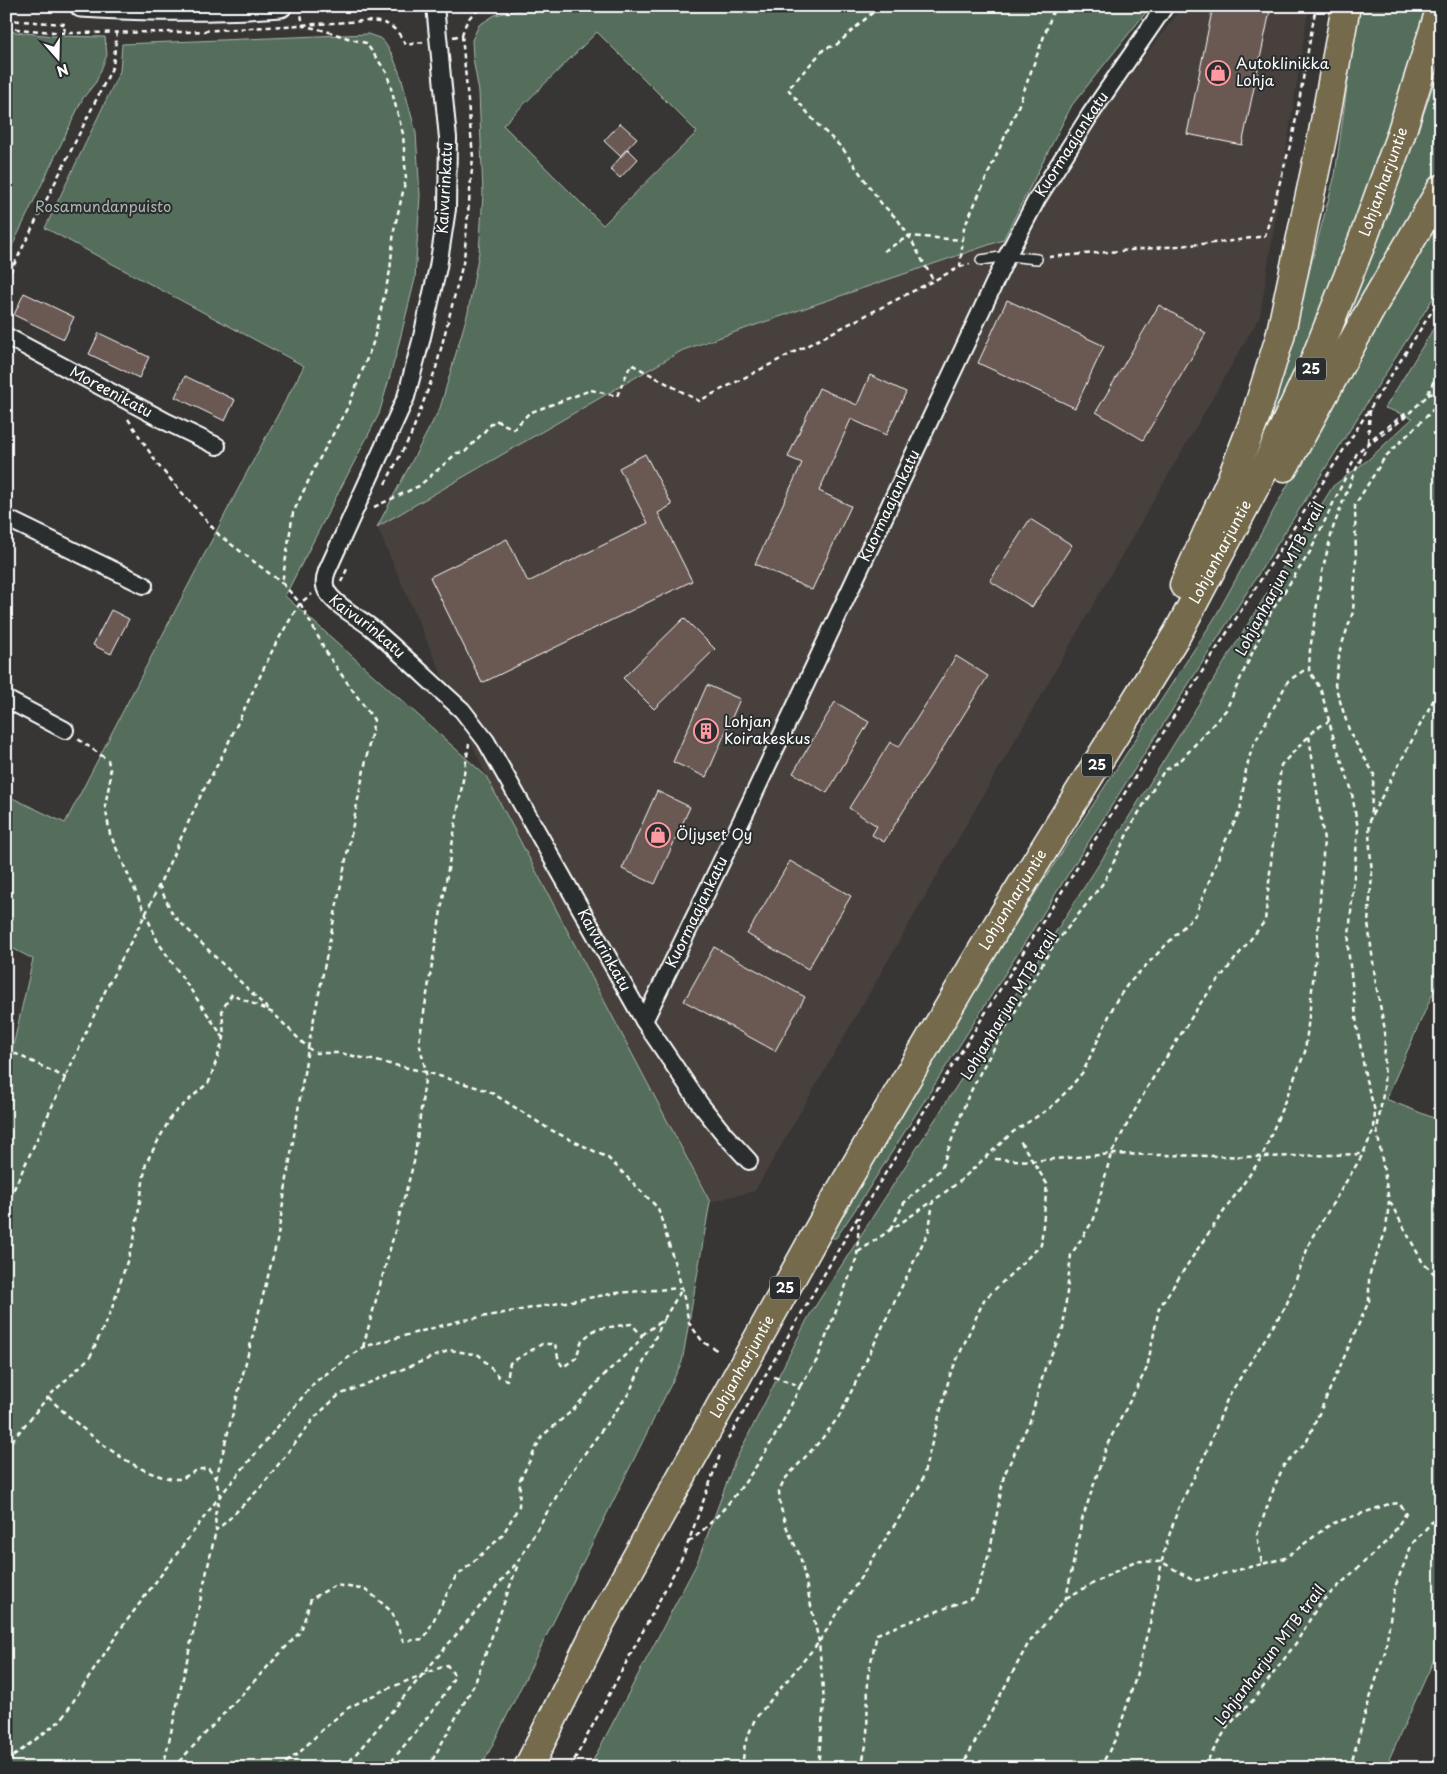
<svg xmlns="http://www.w3.org/2000/svg" width="1447" height="1774" font-family="'Playpen Sans',sans-serif">
	<rect width="100%" height="100%" fill="#373635"/>
	<filter id="ink" filterUnits="userSpaceOnUse"><feTurbulence type="fractalNoise" baseFrequency=".02" numOctaves="2"/><feDisplacementMap in="SourceGraphic" scale="10" xChannelSelector="R" yChannelSelector="G"/><feConvolveMatrix kernelMatrix="1 2 1 2 8 2 1 2 1" color-interpolation-filters="sRGB"/></filter>
	<g filter="url(#ink)">
		<path fill="#46403e" d="M1183 6H1309L1260 316 755 1191 710 1202 486 776 377 527 683 350 1003 240Z"/>
		<path fill="#556e5b" stroke="#aab6ad" fill-rule="evenodd" d="M539 6H677L681 13 715 6H1151L1072 105 1003 240 683 350 377 527 440 408 468 312 479 252 483 194 479 92 473 58 472 40 479 25 495 15ZM597 32 697 132 603 225 503 125Z
			M1358 6H1427L1402 95 1370 192 1304 353 1233 499 1279 384 1335 175Z
			M6 31 53 36 105 37 107 55 96 82 83 98 6 259Z
			M368 34 382 39 392 54 401 77 416 133 420 195 415 279 396 355 379 414 285 596 486 776 710 1202 682 1362 481 1768H6V1077L33 959 6 945V795L65 823 246 474 304 366 45 228 120 71 122 44Z
			M1441 62V176L1336 345 1416 136Z
			M1441 210V286L857 1207 836 1238H827L906 1104 1025 909 1214 619 1409 264Z
			M1441 316V975L1386 1099 1441 1121V1644L1385 1768H589L697 1563 734 1463 809 1316 1119 833 1333 486 1369 459 1413 418 1385 408Z"/>
		<path fill="#6a5953" stroke="#fff" d="M1213 6H1271L1242 145 1187 134Z
			M620 123 637 138 620 156 604 141Z
			M628 149 638 159 620 178 610 169Z
			M24 293 74 317 64 339 14 315Z
			M1007 300 1104 346 1075 408 978 363Z
			M1159 305 1206 333 1143 440 1096 412Z
			M99 333 149 357 139 378 89 354Z
			M870 375 906 392 886 435 851 419 819 491 851 506 812 590 755 564 802 463 788 457 819 388 857 405Z
			M185 376 235 400 225 421 175 397Z
			M645 454 672 505 658 513 692 581 482 683 430 577 507 539 528 582 648 523 619 468Z
			M1030 519 1072 545 1032 607 990 581Z
			M111 610 129 619 111 654 93 645Z
			M684 618 715 649 654 709 623 678Z
			M956 656 988 676 884 842 872 835 877 826 849 808 890 742 899 747Z
			M707 685 740 699 706 777 673 762Z
			M835 702 869 722 827 793 793 773Z
			M657 791 690 807 655 884 622 869Z
			M790 861 851 896 808 969 747 934Z
			M714 947 805 997 775 1051 684 1001Z"/>
		<g fill="none" stroke-linecap="round" stroke-linejoin="round">
			<defs>
				<path id="service" d="M981 260 1007 256 1037 259"/>
				<g id="minor">
					<path id="s1" d="M435 6 448 138 447 209 438 267 421 341 406 397 327 571C324 579 323 586 328 593 337 607 360 618 373 629 403 655 432 683 462 710L486 741 644 1021 700 1104 724 1134 749 1161"/>
					<path id="s2" d="M6 336 167 422 217 446"/>
					<path d="M6 518 144 585"/>
					<path d="M6 699 65 730"/>
					<path id="s3" d="M644 1021 747 809 1007 256 1037 199 1090 115 1165 6"/>
				</g>
				<path id="tertiary" d="M81 6C148 10 214 11 281 6"/>
				<g id="trunk">
					<path d="M1284 467 1373 305 1441 189"/>
					<path d="M1184 585 1231 480 1254 421 1280 337 1322 138 1346 6"/>
					<path id="s4" d="M528 1768 599 1625 831 1207 999 922 1177 634 1265 468 1314 362 1363 239 1400 137 1441 7"/>
				</g>
			</defs>
			<use href="#service" stroke="#fff" stroke-width="12"/>
			<use href="#minor" stroke="#fff" stroke-width="20"/>
			<use href="#tertiary" stroke="#fff" stroke-width="25"/>
			<use href="#trunk" stroke="#fff" stroke-width="31"/>
			<path stroke="#fff" stroke-width="2.5" stroke-dasharray="5 4" stroke-linecap="butt" d="M880 6 835 46 825 48 788 89 816 123 843 149 881 203 898 220 909 236 933 280
				M6 20 65 24 64 33
				M6 28 64 33 186 32 365 21C388 22 394 24 406 45L423 42
				M453 37 462 35C467 17 473 10 491 6
				M884 251 909 236 962 240
				M6 257 14 265
				M1049 257 1225 242 1265 236 1293 135 1316 6
				M960 267 970 264
				M6 281 113 66 117 31
				M1428 395 1441 390
				M128 419 158 465 219 535 282 583
				M1368 442 1370 408
				M385 484 411 435 436 368 464 259 473 157 462 35
				M374 507 419 486 457 453 465 452 495 420 514 429 529 413 591 390 617 396 631 364 699 401 960 267 964 228 1018 107 1055 6
				M341 582 348 567
				M78 739 108 760 111 775 105 806 110 834 158 942 223 1037
				M1372 815 1441 686
				M159 885 173 915 271 1012
				M6 1049 66 1078
				M995 1159 1032 1161 1111 1154 1262 1157 1363 1154
				M1390 1202 1423 1263 1441 1280
				M6 1206 108 985 147 911 201 795 221 758 275 645 300 603 312 594
				M891 1229 904 1203 941 1169 967 1099 982 1069 1051 949 1104 882 1132 824 1164 771 1182 759 1226 710 1271 612 1310 552 1357 453 1380 432 1408 412
				M858 1252 933 1201
				M642 1335 664 1319 682 1289
				M363 1347 414 1162 426 1072 419 1042 469 744
				M774 1377 800 1386 817 1360 857 1257 859 1217
				M728 1439 850 1230 1024 951 1441 297
				M6 1448 48 1397
				M216 1479 277 1241 308 1048 374 720 329 657 300 603 282 583 293 513 316 465 349 405 373 343 390 271 394 230 406 179 403 134 387 73 366 43C344 38 325 29 303 26L300 7
				M689 1542C737 1504 775 1442 800 1386
				M1066 1598 1135 1561 1162 1562 1194 1581 1262 1564
				M6 1762 61 1720 122 1627 220 1496 315 1382 363 1347 459 1321 616 1293 682 1288
				M163 1768 216 1530
				M173 1768 301 1631 311 1599 336 1585 367 1590 392 1612 403 1641 424 1639 455 1578 502 1536 519 1506 520 1480 542 1436 573 1410 605 1374 636 1345 642 1335 631 1324 596 1329 582 1340 576 1358 563 1367 559 1361 555 1344H542L510 1363 507 1380 499 1377 479 1355 450 1350 339 1395 315 1417 261 1487 226 1522 216 1530 215 1515 220 1496 216 1479 208 1468C204 1469 200 1469 197 1470 190 1473 183 1480 176 1479 135 1477 77 1425 48 1397L90 1357 112 1308 134 1240 146 1163 172 1115 209 1082 224 1038 222 1010 232 994 273 1013 308 1048 316 1053H340L426 1072 489 1091 549 1129 608 1158 658 1208 682 1288 689 1323 703 1342 720 1352
				M279 1768 300 1752 322 1730 348 1708 382 1691 447 1665 455 1676 438 1704 386 1768
				M344 1768 519 1560 569 1475 629 1393 664 1319
				M428 1768 475 1683 518 1564
				M570 1768 684 1554 720 1455
				M742 1768 745 1743 755 1719 819 1642 921 1484 950 1375 984 1300 1041 1245 1047 1184 1019 1139
				M818 1768 824 1702 819 1642 800 1556 786 1526 780 1505 779 1491 784 1480 821 1440 840 1415 929 1230 933 1201 959 1182 1013 1132 1050 1108 1068 1090 1083 1072 1116 1001 1128 984 1196 914 1223 846 1240 811 1246 770 1252 748 1288 681 1303 671 1309 670
				M861 1768 867 1741 868 1675 877 1634 975 1597 990 1551 1004 1475 1030 1421 1045 1368 1063 1329 1071 1255 1094 1219 1111 1154 1148 1086 1202 1001 1265 921 1281 765 1309 736
				M961 1768 1028 1644 1066 1598 1082 1520 1107 1445 1147 1368 1159 1308 1201 1244 1262 1157 1305 1052 1317 945 1324 840 1309 736 1317 728 1329 721
				M1100 1768 1117 1736 1135 1680 1151 1619 1164 1551 1178 1509 1206 1453 1228 1397 1286 1306 1311 1239 1363 1154 1374 1129 1375 1111 1366 1080 1357 1026 1348 948 1358 829 1351 788 1333 736 1321 690 1309 670 1310 650 1322 572 1333 528 1352 478 1367 446 1404 418 1427 396 1436 376 1441 350
				M1203 1768 1228 1726 1255 1698 1296 1643 1319 1604 1390 1538 1406 1513 1399 1503 1389 1504 1331 1524 1285 1558 1262 1564 1257 1535 1274 1488 1284 1465 1307 1441 1369 1301V1276L1386 1230 1389 1201 1377 1130 1384 1088 1385 1030 1376 985 1368 923 1372 875 1369 834 1374 774 1350 733 1335 685 1340 650 1353 612 1356 561 1355 505 1385 457 1441 402
				M1350 1768 1365 1714 1385 1652 1395 1587 1412 1544 1441 1512"/>
			<use href="#service" stroke="#2a2d2e" stroke-width="9"/>
			<use href="#minor" stroke="#2a2d2e" stroke-width="16"/>
			<use href="#tertiary" stroke="#2a2d2e" stroke-width="21"/>
			<use href="#trunk" stroke="#746b4b" stroke-width="28"/>
		</g>
	</g>
	<defs>
		<symbol id="shop-ring" viewBox="-11 -11 22 22"><circle r="9.5" fill="#2a2d2e" stroke="#ff9aa2" stroke-width="1.5"/><path d="M-5-2.5h2.3a2.7 3.5 0 0 1 5.4 0H5L5.5 6h-11ZM-1.5-2.5h3a1.5 2.3 0 0 0-3 0Z" fill="#ff9aa2"/></symbol>
		<symbol id="building-ring" viewBox="-11 -11 22 22"><circle r="9.5" fill="#2a2d2e" stroke="#ff9aa2" stroke-width="1.5"/><path d="M-4-6H4V6H1V3H-1V6H-4ZM-2.5-4.3h1.7v1.8h-1.7ZM.8-4.3h1.7v1.8H.8ZM-2.5-1h1.7V.8h-1.7ZM.8-1h1.7V.8H.8Z" fill="#ff9aa2"/></symbol>
	</defs>
	<g fill-rule="evenodd">
		<use href="#shop-ring" x="1204" y="59" width="28" height="28"/>
		<use href="#building-ring" x="692" y="717" width="28" height="28"/>
		<use href="#shop-ring" x="644" y="821" width="28" height="28"/>
	</g>
	<g text-anchor="middle" stroke-width="4" stroke-linejoin="round" paint-order="stroke">
		<g fill="#2a2d2e" stroke="#bfc0c0" stroke-width="1">
			<rect x="1296" y="357.5" width="30" height="23" rx="4"/>
			<rect x="1082" y="753.5" width="30" height="23" rx="4"/>
			<rect x="770" y="1276.5" width="30" height="23" rx="4"/>
		</g>
		<g font-size="14" font-weight="bold" fill="#fff">
			<text x="1311" y="374">25</text>
			<text x="1097" y="770">25</text>
			<text x="785" y="1293">25</text>
		</g>
		<g font-size="15" fill="#fff" stroke="#2a2d2e" text-anchor="start">
			<text x="1236" y="69">Autoklinikka<tspan x="1236" dy="17">Lohja</tspan></text>
			<text x="724" y="727">Lohjan<tspan x="724" dy="17">Koirakeskus</tspan></text>
			<text x="676" y="840">Öljyset Oy</text>
		</g>
		<g font-size="15" fill="#fff" stroke="#2a2d2e">
			<text dy="5" stroke="none"><textPath href="#s3" startOffset="976">Kuormaajankatu</textPath></text>
			<text dy="5" stroke="none"><textPath href="#s4" startOffset="1805">Lohjanharjuntie</textPath></text>
			<text transform="translate(445 188) rotate(-87)" y="5">Kaivurinkatu</text>
			<text dy="5" stroke="none"><textPath href="#s2" startOffset="119">Moreenikatu</textPath></text>
			<text dy="5" stroke="none"><textPath href="#s3" startOffset="571">Kuormaajankatu</textPath></text>
			<text dy="5" stroke="none"><textPath href="#s4" startOffset="1400">Lohjanharjuntie</textPath></text>
			<text transform="translate(1280 579) rotate(-62)" y="5">Lohjanharjun MTB trail</text>
			<text dy="5" stroke="none"><textPath href="#s1" startOffset="662">Kaivurinkatu</textPath></text>
			<text dy="5" stroke="none"><textPath href="#s4" startOffset="995">Lohjanharjuntie</textPath></text>
			<text dy="5" stroke="none"><textPath href="#s3" startOffset="121">Kuormaajankatu</textPath></text>
			<text dy="5" stroke="none"><textPath href="#s1" startOffset="1068">Kaivurinkatu</textPath></text>
			<text transform="translate(1009 1005) rotate(-59)" y="5">Lohjanharjun MTB trail</text>
			<text dy="5" stroke="none"><textPath href="#s4" startOffset="455">Lohjanharjuntie</textPath></text>
			<text transform="translate(1270 1655) rotate(-53)" y="5">Lohjanharjun MTB trail</text>
		</g>
		<g font-size="15" fill="#aab6ad" stroke="#2a2d2e">
			<text x="103" y="212">Rosamundanpuisto</text>
		</g>
	</g>
	<rect width="1447" height="1774" fill="none" stroke="#2a2d2e" stroke-width="25"/>
	<rect x="12" y="12" width="1422" height="1749" fill="none" stroke="#fff" stroke-width="2" filter="url(#ink)"/>
	<g transform="translate(58 58) rotate(160)" stroke="#2a2d2e" stroke-width="4" paint-order="stroke">
	<path d="M0-4L9 19L0 12L-9 19Z" fill="#ffffff"/>
	<text y="-8" font-size="14" font-weight="bold" text-anchor="middle" fill="#ffffff">N</text>
	</g>
</svg>
